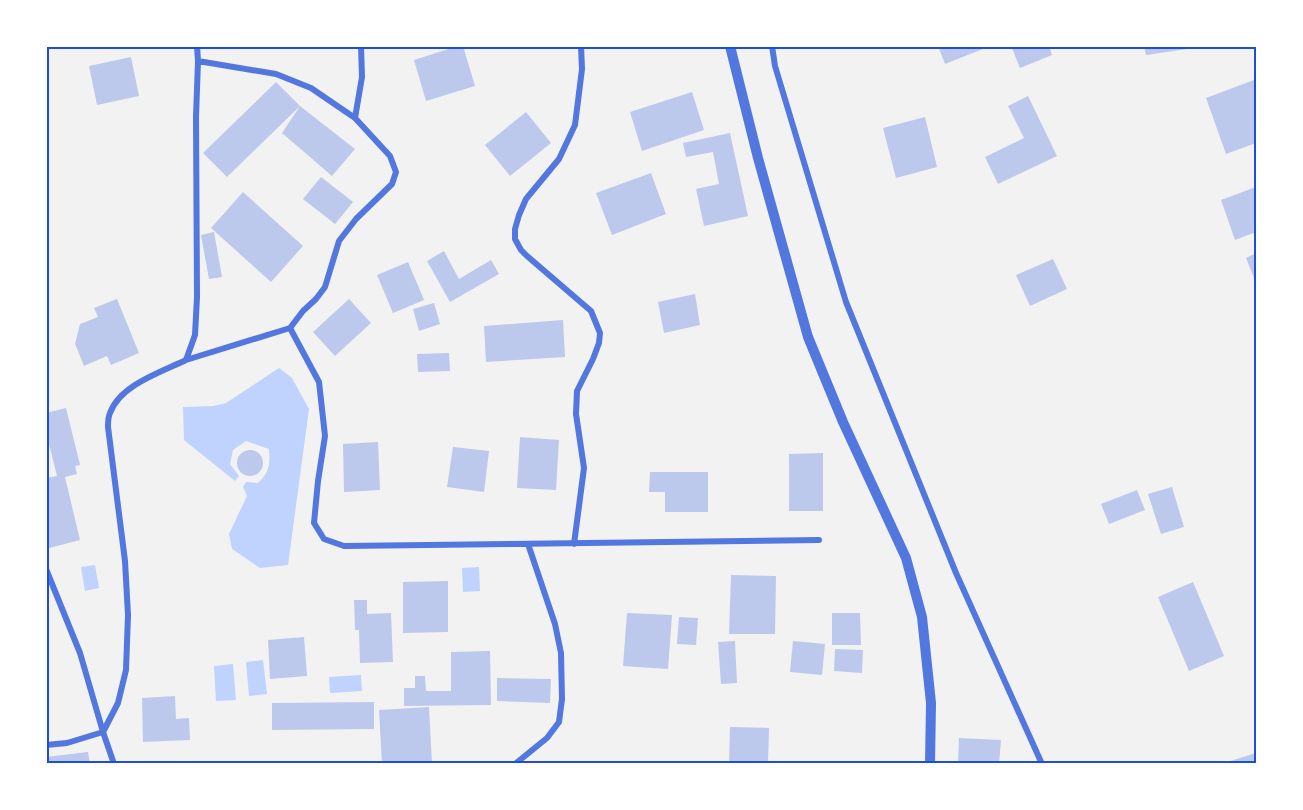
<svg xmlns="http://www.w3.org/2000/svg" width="1303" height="810" font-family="Roboto,sans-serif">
	<rect width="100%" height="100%" fill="#f2f2f2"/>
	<path fill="#bfd3fe" d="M279 368 292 378 309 409 288 565 260 568 232 549 229 534 247 496 243 487 246 482 258 483C270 472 270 463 269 449L246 441 233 450 230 464 239 476 235 481 184 440 183 407 213 406 226 403Z
		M95 565 99 588 85 591 81 567Z
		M479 567 480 591 463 592 462 568Z
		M263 660 267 694 249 696 246 662Z
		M233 664 236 700 216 701 214 666Z
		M361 675 362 691 330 693 329 677Z"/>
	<path fill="#bdc9ec" d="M458 46H463L475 86 426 101 414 60Z
		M938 46H988V47L945 64Z
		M1011 46H1049L1052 55 1020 68Z
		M1144 46H1194V48L1146 55Z
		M131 57 139 96 97 105 89 66Z
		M1254 80 1256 86V143L1226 154 1206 98Z
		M276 82 300 106 355 149 332 176 282 133 300 106 227 177 203 153Z
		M692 92 704 130 642 151 630 112Z
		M1028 96 1057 156 998 184 985 157 1024 138 1008 106Z
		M526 112 551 143 510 176 485 145Z
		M925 117 937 167 896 178 883 128Z
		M730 133 748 216 704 226 696 189 719 184 713 152 686 157 683 143Z
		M651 173 666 214 612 235 596 193Z
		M321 177 353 202 335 224 303 199Z
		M1256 187V232L1235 240 1221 200Z
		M243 192 303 246 271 282 211 228Z
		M214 232 222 277 209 279 201 235Z
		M444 251 459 279 491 260 499 274 450 302 427 261Z
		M1256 253V283L1246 258Z
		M1053 259 1067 289 1030 306 1016 275Z
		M408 262 424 300 393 313 377 275Z
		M695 294 700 325 664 333 658 302Z
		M117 299 139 353 111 365 107 356 84 366 75 344 80 324 98 317 94 308Z
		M349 299 371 323 335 356 313 332Z
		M434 303 440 324 419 331 413 309Z
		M563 320 565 357 486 362 484 326Z
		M449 353 450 371 418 372 417 354Z
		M66 408 80 465 75 466 77 474 65 477 80 540 49 548 46 539V478L57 476 46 432V413Z
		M520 437 559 440 556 490 517 488Z
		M378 442 380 490 344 492 343 444Z
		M453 447 489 451 484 492 447 487Z
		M237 463a13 13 0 1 1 26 0a13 13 0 1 1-26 0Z
		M823 453V511H789V454Z
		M650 472H708V512H665V492H649Z
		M1172 487 1184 527 1161 534 1148 494Z
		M1137 490 1145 510 1109 524 1101 504Z
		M731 575 776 576 775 634H729Z
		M448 581V632L403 633V582Z
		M1193 582 1224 656 1189 671 1158 597Z
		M354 600H367V614L391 613 393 662 360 663 359 630H355Z
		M627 613 672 615 668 669 623 666Z
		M832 613H860L861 645H832Z
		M679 617 698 618 696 645 677 644Z
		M304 637 307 676 270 679 268 640Z
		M735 641 737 683 721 684 718 642Z
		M793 641 825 644 822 675 790 672Z
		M835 649 863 650 862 673 834 671Z
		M490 651 491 705 404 706V688H415V676H425L426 691H451V652Z
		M497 678 551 679 550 703 497 701Z
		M175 696 176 719 189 718 190 740 143 742 142 698Z
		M374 702V729L272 730V703Z
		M429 707 432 764H382L379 710Z
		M730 727 769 728 768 764H729Z
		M959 738 1001 740 999 764H958Z
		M88 752 90 764H46V757Z
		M1256 753V764H1224V763Z"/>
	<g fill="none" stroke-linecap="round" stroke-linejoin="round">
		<path stroke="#5277de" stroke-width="6" d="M772 46 775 66 846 302 956 573 1042 764
			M198 61 276 74 311 88 355 118 390 156 396 172 392 184 356 219 339 241 325 287 316 299 303 311 290 328
			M355 118 362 77 361 46
			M186 360 290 328 319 382 325 436 318 481 314 523 324 539 344 546 819 540
			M574 544 584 468 576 414 577 391 593 359 599 343 600 333 591 311 527 256 521 250 515 239V229L519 215 526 199 559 159 575 125 582 69 581 46
			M46 569 80 653 103 732 114 764
			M46 745 67 743 103 732 118 703 126 670 128 615 125 561 108 427C108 422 108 417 110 413 120 385 161 372 186 360L195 335 197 297 196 117 198 61 197 46
			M515 764 547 738 559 722 562 699 561 653 555 624 528 544"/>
		<path stroke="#5277de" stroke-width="10" d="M730 46 758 158 808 337 843 422 906 558 922 617 931 703 930 764"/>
	</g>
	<rect width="1303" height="810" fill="none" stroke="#ffffff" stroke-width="96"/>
	<rect x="48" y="48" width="1207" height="714" fill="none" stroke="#1d4ed8" stroke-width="2"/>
</svg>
